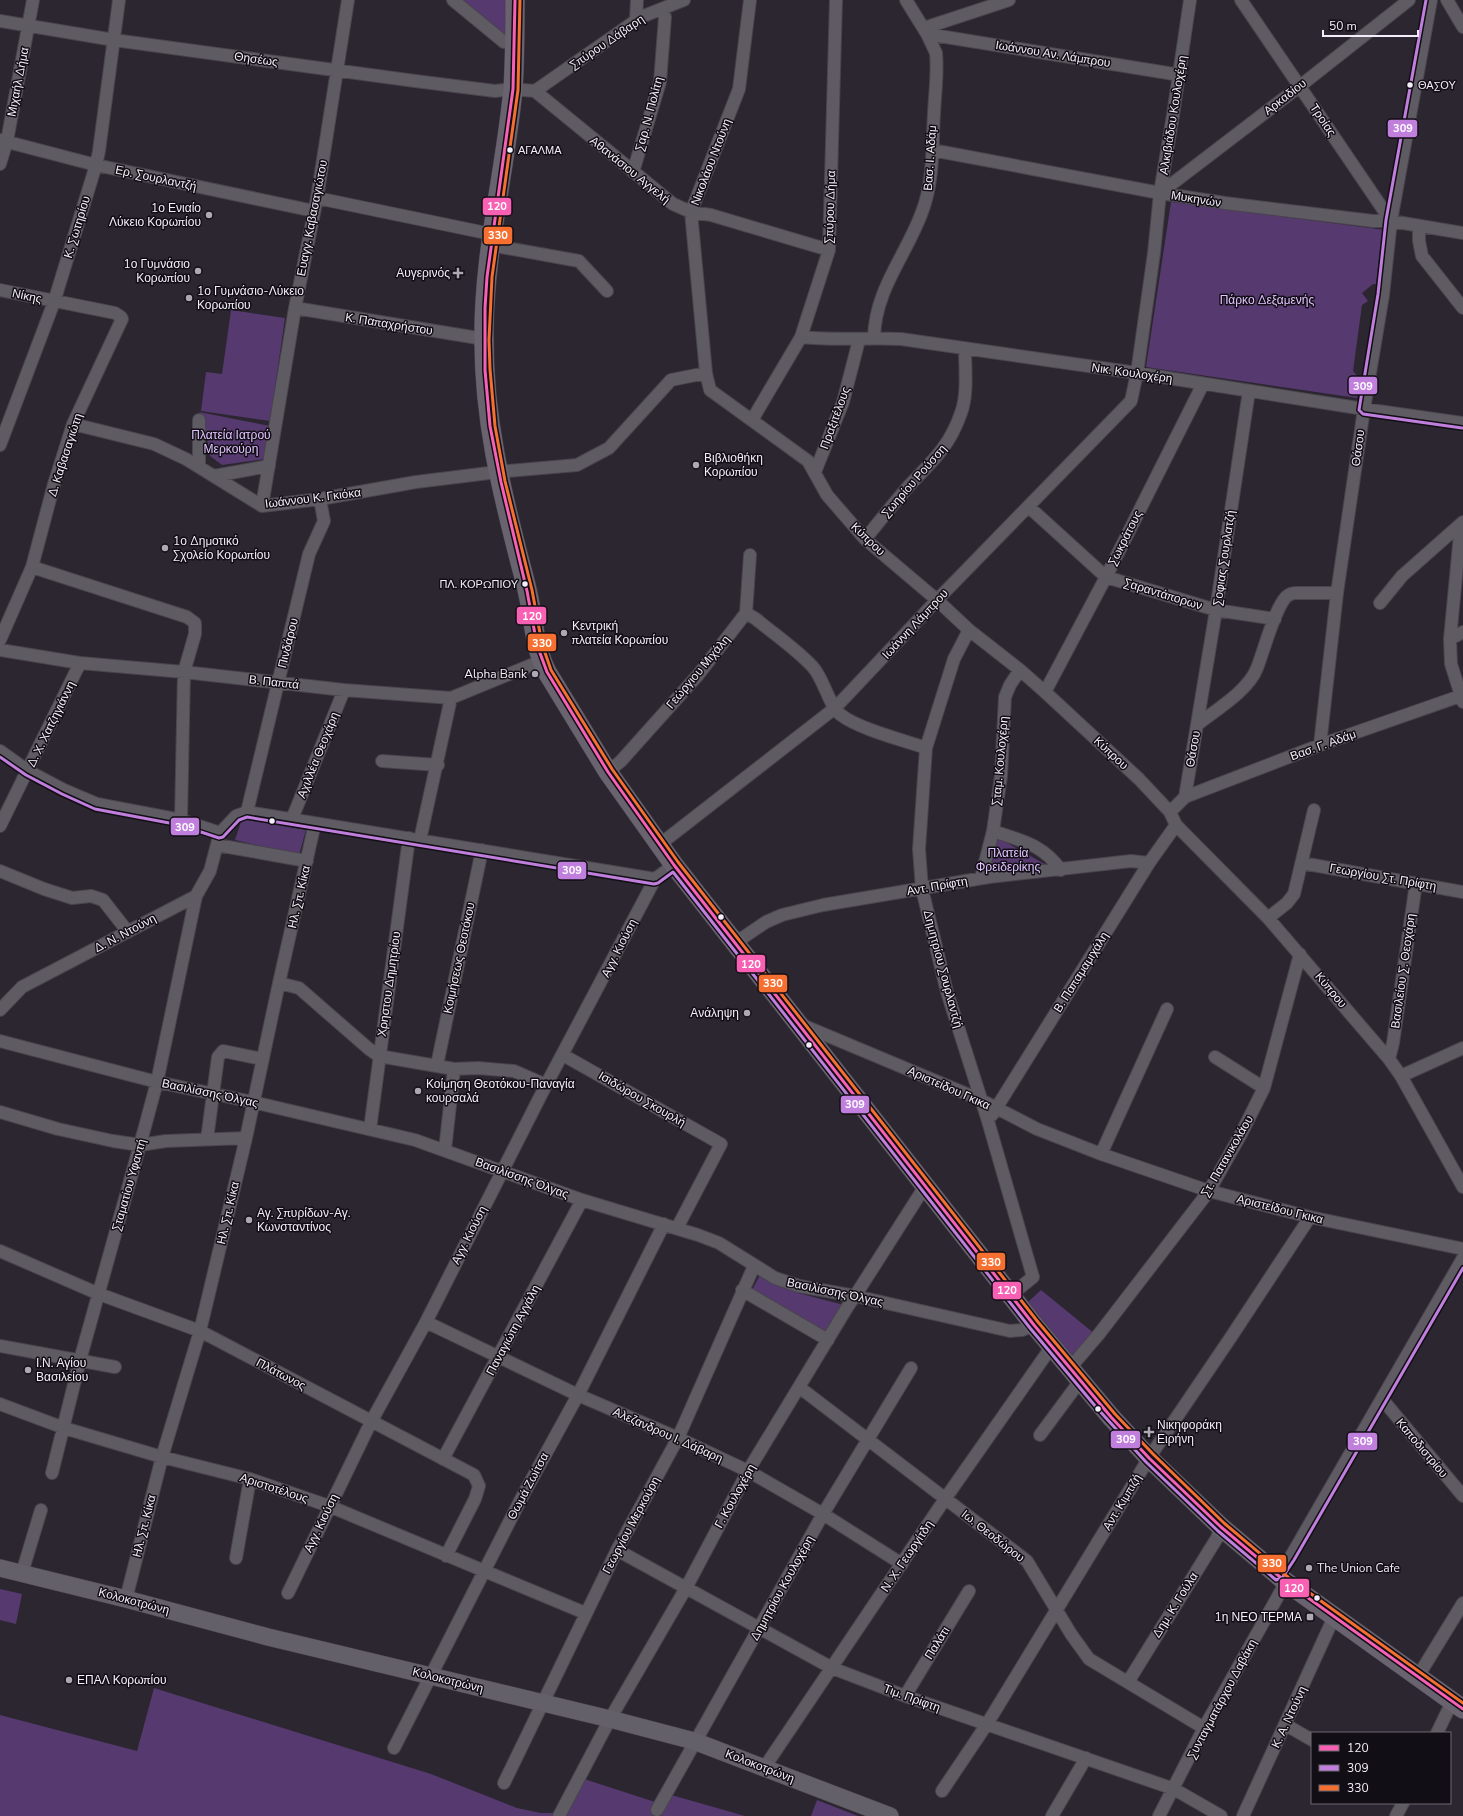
<svg xmlns="http://www.w3.org/2000/svg" width="1463" height="1816" font-family="'Nunito Sans',sans-serif">
	<rect width="100%" height="100%" fill="#2b2630"/>
	<path fill="#56396f" d="M460 0H511L510 28 505 35Z
		M1171 202 1385 230 1380 250 1376 284H1373L1362 293 1368 301 1362 305 1353 371 1359 378 1357 398 1146 367Z
		M231 310 285 318 270 421 201 411 206 372 222 374Z
		M199 412 270 426 265 459 222 465 210 456 204 420Z
		M242 819 306 830 299 855 235 840Z
		M997 837 1055 870 989 877Z
		M760 1275 798 1293 848 1306 828 1340 750 1294Z
		M1041 1290 1095 1334 1074 1360 1028 1302Z
		M0 1589 22 1594 16 1624 0 1620Z
		M154 1688 431 1774 517 1808 541 1813H555L575 1776 655 1802 661 1792 745 1816H0V1715L137 1751Z
		M817 1800 858 1816H811Z"/>
	<g fill="none" stroke-linecap="round" stroke-linejoin="round">
		<defs>
			<path id="street" d="M453 0 504 42 515 43
				M750 0 739 89 691 212 706 373 710 390 808 461 827 495 865 539 937 600 969 630 1020 670 1045 692 1139 779 1170 812 1176 825 1268 918 1389 1059 1401 1076 1463 1187
				M1241 0 1391 221
				M1447 0 1463 27
				M636 20 637 0
				M0 21 114 40 415 81 495 91 512 89 535 91 673 204 691 212 711 215 829 250
				M924 28 1009 0
				M927 34 1180 75
				M535 91 641 17 684 0
				M0 140 96 165 314 211
				M932 150 1160 193 1225 203 1373 221H1391L1463 233
				M0 164 7 141 33 0
				M633 172 660 82 665 17 661 9
				M1160 193 1300 86 1409 0
				M317 198 491 234
				M1419 226V241L1422 256 1463 308
				M490 245 579 261 607 291
				M0 290 115 313 121 317 122 319 73 424 54 484 32 567 0 640
				M295 308 484 339
				M801 337C835 341 867 337 901 339L1137 373 1364 409 1463 423
				M874 338C875 289 906 256 922 212 934 181 932 145 934 113 935 93 938 72 936 53L927 34 906 0
				M199 420V467
				M752 420 801 337 829 250 836 0
				M73 424 154 444 186 459 262 506 320 499 416 482 497 472 577 465 609 448 671 380 706 373
				M0 445 54 302 96 165 99 151 119 0
				M815 472 843 402 859 340
				M214 476 269 466
				M262 506 295 308 317 198 348 0
				M1029 507 1106 577 1216 610 1275 619
				M1461 524 1450 639 1451 664 1463 702
				M865 539C879 522 893 504 908 487 931 462 949 448 961 413 968 394 965 369 965 349
				M32 567 187 617 195 623V634L184 672 181 820
				M1380 603 1402 576 1463 522
				M746 613 756 619C774 634 795 648 812 666 824 678 829 707 841 715 859 729 903 740 926 748
				M969 630 954 659 926 748 919 849 922 889 947 992 988 1121 1033 1277 1011 1295
				M1450 639 1463 632
				M0 650 80 663 184 672 344 690 451 698 541 661
				M1045 692 1106 577 1203 384
				M1198 724C1216 710 1249 690 1257 668 1264 651 1274 610 1286 597 1289 594 1292 593 1296 593H1337L1364 409 1383 295 1391 221 1431 0
				M1320 745 1337 593
				M0 751 28 771 64 790 97 804 181 820 220 833
				M382 761 438 765
				M608 772 621 761 698 675 746 613 750 555
				M1185 797 1320 745 1463 695
				M247 812 309 554 324 521 320 499
				M1170 812 1185 797 1216 610 1249 391
				M292 819 344 690
				M0 826 80 663
				M993 831C1022 841 1042 844 1061 870
				M220 833 236 816 247 812 655 879 674 865
				M420 840 451 698
				M217 845 307 861
				M659 845 835 708 937 600 1131 401 1137 373 1154 253 1160 193 1173 115 1190 0
				M1302 863 1463 892
				M0 871 44 889 72 898 91 896 103 900 128 932
				M981 878 993 831 1001 776 1005 697 1010 685 1020 670
				M1268 918 1287 903 1294 894 1314 810
				M735 943 766 922 782 915 823 905 989 877 1131 861 1149 863
				M279 983 299 988 369 1049 379 1056 454 1069 478 1068 514 1071 546 1085
				M0 1010 22 987 196 896 210 871 220 833
				M802 1025 981 1100 1037 1129 1101 1154 1209 1191 1310 1217 1463 1249
				M0 1041 157 1082 253 1102 415 1140 582 1200 698 1235 719 1243 775 1278 799 1286 855 1296 1010 1331 1022 1330 1034 1325
				M563 1055 721 1144 677 1228
				M1215 1057 1264 1088
				M1389 1059 1393 1043 1416 883
				M437 1065 482 850
				M1401 1076 1463 1048
				M0 1112 58 1129 113 1141 140 1145 166 1141 246 1138
				M992 1115 1149 863 1176 825
				M370 1129 409 838
				M207 1139 218 1057 223 1051 262 1059
				M445 1150 454 1069
				M1101 1154 1167 1009
				M0 1251 99 1294 200 1331 474 1475 479 1486 475 1499 446 1556
				M742 1290 828 1340
				M426 1322 578 1395 678 1438 748 1471 823 1514 902 1564
				M0 1346 115 1367
				M1070 1368 1099 1334 1209 1191 1241 1134 1264 1088 1300 954
				M799 1387 1027 1561 1071 1634 1089 1659 1204 1728
				M1382 1399 1463 1496
				M0 1404 64 1428 162 1457 250 1479 329 1506 585 1613
				M1040 1435 1080 1381
				M443 1459 582 1200
				M52 1473 80 1360 140 1145 157 1082 196 896
				M617 1550 832 1668 905 1696 1174 1789 1221 1816
				M236 1558 250 1479
				M22 1573 41 1510
				M1278 1575 1290 1558 1463 1258
				M288 1593 371 1422 426 1322 546 1085 655 879
				M126 1599 162 1457 200 1331 246 1138 279 983 315 823
				M1417 1678 1463 1603
				M1128 1682 1217 1538 1221 1527
				M905 1696 969 1591
				M1286 1725 1312 1740
				M1437 1733 1452 1702
				M394 1748 522 1497 578 1395 664 1224
				M764 1768 945 1499 1052 1346
				M504 1783 617 1550 678 1438 754 1266
				M942 1791 987 1724 1149 1458 1231 1337 1310 1217
				M657 1810 823 1514 911 1368
				M559 1816 610 1719 686 1588 748 1471 848 1306 855 1296 922 1191 924 1184
				M1052 1816 1086 1758
				M1159 1816 1204 1728 1286 1582
				M1243 1816 1334 1617
				M1396 1816 1403 1803"/>
			<path id="secondary" d="M0 1568 126 1599 268 1637 610 1719 694 1741 890 1816"/>
			<path id="primary" d="M515 0C515 30 515 59 513 89 505 173 483 255 484 340 484 420 501 489 521 566 524 577 527 588 529 599 534 624 535 649 547 672L608 772 674 865 1034 1325 1111 1417 1149 1458 1221 1527 1286 1582 1463 1709"/>
		</defs>
		<use href="#street" stroke="#49444d" stroke-width="14"/>
		<use href="#secondary" stroke="#49444d" stroke-width="18"/>
		<use href="#primary" stroke="#49444d" stroke-width="20"/>
		<use href="#street" stroke="#5f5b63" stroke-width="12"/>
		<use href="#secondary" stroke="#646069" stroke-width="17"/>
		<use href="#primary" stroke="#69636f" stroke-width="19"/>
		<defs>
			<path id="bus-1" d="M515 0 513 89 487 277 485 308V370L490 426 501 482 527 591 537 645 547 672 608 772 674 865 1034 1325 1111 1417 1149 1458 1221 1527 1286 1582 1463 1709"/>
			<path id="bus-2" d="M1426 0 1386 220 1378 294 1359 410 1363 414 1462 428
				M0 757 26 775 62 794 95 809 180 825 219 838 223 837 239 820 247 817 654 884 658 883 673 872 1030 1328 1096 1407 1146 1462 1218 1531 1276 1580 1282 1578 1294 1560 1463 1268"/>
			<path id="bus-3" d="M520 0 518 90 492 277 489 340 490 369 495 426 505 481 532 590 542 644 551 670 612 769 678 862 1038 1322 1115 1414 1153 1454 1224 1523 1289 1578 1463 1703"/>
		</defs>
		<use href="#bus-1" stroke="#120e15" stroke-width="6"/>
		<use href="#bus-2" stroke="#120e15" stroke-width="6"/>
		<use href="#bus-3" stroke="#120e15" stroke-width="6"/>
		<use href="#bus-1" stroke="#f860b3" stroke-width="3"/>
		<use href="#bus-2" stroke="#c07fdc" stroke-width="3"/>
		<use href="#bus-3" stroke="#f46f30" stroke-width="3"/>
	</g>
	<g fill="#f3eef9" stroke="#120e15" stroke-width="1.5">
		<circle cx="1410" cy="85" r="3.5"/>
		<circle cx="510" cy="150" r="3.5"/>
		<circle cx="525" cy="584" r="3.5"/>
		<circle cx="272" cy="821" r="3.5"/>
		<circle cx="721" cy="917" r="3.5"/>
		<circle cx="809" cy="1045" r="3.5"/>
		<circle cx="1098" cy="1409" r="3.5"/>
		<circle cx="1317" cy="1598" r="3.5"/>
	</g>
	<g fill="#ada8b3" stroke="#120e15" stroke-width="1.5">
		<circle cx="209" cy="215" r="4"/>
		<circle cx="198" cy="271" r="4"/>
		<path d="M456 267h4v4h4v4h-4v4h-4v-4h-4v-4h4z"/>
		<circle cx="189" cy="298" r="4"/>
		<circle cx="696" cy="465" r="4"/>
		<circle cx="165" cy="548" r="4"/>
		<circle cx="564" cy="633" r="4"/>
		<circle cx="535" cy="674" r="4"/>
		<circle cx="747" cy="1013" r="4"/>
		<circle cx="418" cy="1091" r="4"/>
		<circle cx="249" cy="1220" r="4"/>
		<circle cx="28" cy="1370" r="4"/>
		<path d="M1147 1426h4v4h4v4h-4v4h-4v-4h-4v-4h4z"/>
		<circle cx="1309" cy="1568" r="4"/>
		<rect x="1306" y="1613" width="8" height="8" rx="2"/>
		<circle cx="69" cy="1680" r="4"/>
	</g>
	<g text-anchor="middle" stroke-width="3" stroke-linejoin="round" paint-order="stroke">
		<g font-size="11" fill="#f3eef9" stroke="#120e15" text-anchor="start">
			<text x="1418" y="89">ΘΑΣΟΥ</text>
			<text x="518" y="154">ΑΓΑΛΜΑ</text>
			<text x="518" y="588" text-anchor="end">ΠΛ. ΚΟΡΩΠΙΟΥ</text>
		</g>
		<g font-size="12" fill="#f3eef9" stroke="#120e15">
			<text transform="translate(607 42) rotate(-34)" y="4">Σπύρου Δάβαρη</text>
			<text transform="translate(1053 54) rotate(9)" y="4">Ιωάννου Αν. Λάμπρου</text>
			<text transform="translate(256 59) rotate(8)" y="4">Θησέως</text>
			<text transform="translate(18 82) rotate(-79)" y="4">Μιχαήλ Δήμα</text>
			<text transform="translate(1285 97) rotate(-38)" y="4">Αρκαδίου</text>
			<text transform="translate(649 114) rotate(-75)" y="4">Σαρ. Ν. Πολίτη</text>
			<text transform="translate(1173 115) rotate(-81)" y="4">Αλκιβιάδου Κουλοχέρη</text>
			<text transform="translate(1323 120) rotate(56)" y="4">Τροίας</text>
			<text transform="translate(930 158) rotate(-86)" y="4">Βασ. Ι. Αδάμ</text>
			<text transform="translate(711 162) rotate(-69)" y="4">Νικολάου Ντούνη</text>
			<text transform="translate(630 170) rotate(39)" y="4">Αθανάσιου Αγγελή</text>
			<text transform="translate(156 178) rotate(12)" y="4">Ερ. Σουρλαντζή</text>
			<text transform="translate(1196 199) rotate(9)" y="4">Μυκηνών</text>
			<text transform="translate(830 207) rotate(-88)" y="4">Σπύρου Δήμα</text>
			<text transform="translate(312 218) rotate(-79)" y="4">Ευαγγ. Καβασαγιώτου</text>
			<text transform="translate(77 227) rotate(-73)" y="4">Κ. Σωτηρίου</text>
			<text transform="translate(27 296) rotate(12)" y="4">Νίκης</text>
			<text transform="translate(389 324) rotate(9)" y="4">Κ. Παπαχρήστου</text>
			<text transform="translate(1132 373) rotate(8)" y="4">Νικ. Κουλοχέρη</text>
			<text transform="translate(835 418) rotate(-70)" y="4">Πραξιτέλους</text>
			<text transform="translate(1358 448) rotate(-82)" y="4">Θάσου</text>
			<text transform="translate(65 455) rotate(-72)" y="4">Δ. Καβασαγιώτη</text>
			<text transform="translate(914 481) rotate(-49)" y="4">Σωηρίου Ρούσση</text>
			<text transform="translate(313 498) rotate(-7)" y="4">Ιωάννου Κ. Γκιόκα</text>
			<text transform="translate(1125 538) rotate(-63)" y="4">Σωκράτους</text>
			<text transform="translate(868 539) rotate(44)" y="4">Κύπρου</text>
			<text transform="translate(1224 558) rotate(-82)" y="4">Σοφιας Σουρλατζή</text>
			<text transform="translate(1163 594) rotate(17)" y="4">Σαραντάπορων</text>
			<text transform="translate(915 624) rotate(-47)" y="4">Ιωάννη Λάμπρου</text>
			<text transform="translate(288 643) rotate(-76)" y="4">Πινδάρου</text>
			<text transform="translate(698 672) rotate(-50)" y="4">Γεώργιου Μιχάλη</text>
			<text transform="translate(274 682) rotate(6)" y="4">Β. Παππά</text>
			<text transform="translate(51 724) rotate(-64)" y="4">Δ. Χ. Χατζηγιάννη</text>
			<text transform="translate(1323 745) rotate(-20)" y="4">Βασ. Γ. Αδάμ</text>
			<text transform="translate(1193 749) rotate(-80)" y="4">Θάσου</text>
			<text transform="translate(1111 753) rotate(43)" y="4">Κύπρου</text>
			<text transform="translate(318 755) rotate(-68)" y="4">Αχιλλέα Θεοχάρη</text>
			<text transform="translate(1000 761) rotate(-85)" y="4">Σταμ. Κουλοχέρη</text>
			<text transform="translate(1383 877) rotate(10)" y="4">Γεωργίου Στ. Πρίφτη</text>
			<text transform="translate(937 886) rotate(-10)" y="4">Αντ. Πρίφτη</text>
			<text transform="translate(299 897) rotate(-77)" y="4">Ηλ. Σπ. Κίκα</text>
			<text transform="translate(125 933) rotate(-28)" y="4">Δ. Ν. Ντούνη</text>
			<text transform="translate(619 948) rotate(-63)" y="4">Αγγ. Κιούση</text>
			<text transform="translate(459 958) rotate(-78)" y="4">Κοιμήσεως Θεοτόκου</text>
			<text transform="translate(943 969) rotate(75)" y="4">Δημητρίου Σουρλαντζή</text>
			<text transform="translate(1403 971) rotate(-82)" y="4">Βασιλείου Σ. Θεοχάρη</text>
			<text transform="translate(1081 972) rotate(-58)" y="4">Β. Παπαμαμιχάλη</text>
			<text transform="translate(389 984) rotate(-82)" y="4">Χρηστου Δημητρίου</text>
			<text transform="translate(1331 990) rotate(50)" y="4">Κύπρου</text>
			<text transform="translate(949 1088) rotate(24)" y="4">Αριστείδου Γκικα</text>
			<text transform="translate(210 1093) rotate(12)" y="4">Βασιλίσσης Όλγας</text>
			<text transform="translate(642 1099) rotate(30)" y="4">Ισιδώρου Σκουρλή</text>
			<text transform="translate(1227 1156) rotate(-60)" y="4">Στ. Πατανικολάου</text>
			<text transform="translate(522 1178) rotate(20)" y="4">Βασιλίσσης Όλγας</text>
			<text transform="translate(129 1185) rotate(-74)" y="4">Σταματίου Υφαντή</text>
			<text transform="translate(1280 1209) rotate(14)" y="4">Αριστείδου Γκικα</text>
			<text transform="translate(228 1213) rotate(-77)" y="4">Ηλ. Σπ. Κίκα</text>
			<text transform="translate(469 1235) rotate(-63)" y="4">Αγγ. Κιούση</text>
			<text transform="translate(835 1292) rotate(12)" y="4">Βασιλίσσης Όλγας</text>
			<text transform="translate(513 1330) rotate(-62)" y="4">Παναγιώτη Αγγάλη</text>
			<text transform="translate(281 1374) rotate(28)" y="4">Πλάτωνος</text>
			<text transform="translate(668 1435) rotate(24)" y="4">Αλεζανδρου Ι. Δάβαρη</text>
			<text transform="translate(1422 1448) rotate(50)" y="4">Καποδιστρίου</text>
			<text transform="translate(528 1486) rotate(-62)" y="4">Θωμά Ζωίτσα</text>
			<text transform="translate(274 1488) rotate(18)" y="4">Αριστοτέλους</text>
			<text transform="translate(735 1496) rotate(-61)" y="4">Γ. Κουλοχέρη</text>
			<text transform="translate(1122 1502) rotate(-59)" y="4">Αντ. Κιμπιζή</text>
			<text transform="translate(321 1523) rotate(-64)" y="4">Αγγ. Κιούση</text>
			<text transform="translate(631 1525) rotate(-62)" y="4">Γεωργίου Μερκούρη</text>
			<text transform="translate(144 1526) rotate(-76)" y="4">Ηλ. Σπ. Κίκα</text>
			<text transform="translate(993 1536) rotate(38)" y="4">Ιω. Θεοδώρου</text>
			<text transform="translate(907 1556) rotate(-56)" y="4">Ν. Χ. Γεωργίτδη</text>
			<text transform="translate(782 1588) rotate(-61)" y="4">Δημητρίου Κουλοχέρη</text>
			<text transform="translate(134 1601) rotate(15)" y="4">Κολοκοτρώνη</text>
			<text transform="translate(1175 1605) rotate(-58)" y="4">Δημ. Κ. Γούλα</text>
			<text transform="translate(937 1643) rotate(-58)" y="4">Παλάτι</text>
			<text transform="translate(448 1680) rotate(14)" y="4">Κολοκοτρώνη</text>
			<text transform="translate(912 1698) rotate(20)" y="4">Τιμ. Πρίφτη</text>
			<text transform="translate(1222 1699) rotate(-62)" y="4">Συνταγματάρχου Δαβάκη</text>
			<text transform="translate(1289 1717) rotate(-65)" y="4">Κ. Α. Ντούνη</text>
			<text transform="translate(760 1766) rotate(21)" y="4">Κολοκοτρώνη</text>
		</g>
		<g font-size="12" fill="#f3eef9" stroke="#120e15" text-anchor="start">
			<text x="201" y="212" text-anchor="end">1ο Ενιαίο<tspan x="201" dy="14">Λύκειο Κορωπίου</tspan></text>
			<text x="190" y="268" text-anchor="end">1ο Γυμνάσιο<tspan x="190" dy="14">Κορωπίου</tspan></text>
			<text x="450" y="277" text-anchor="end">Αυγερινός</text>
			<text x="197" y="295">1ο Γυμνάσιο-Λύκειο<tspan x="197" dy="14">Κορωπίου</tspan></text>
			<text x="704" y="462">Βιβλιοθήκη<tspan x="704" dy="14">Κορωπίου</tspan></text>
			<text x="173" y="545">1ο Δημοτικό<tspan x="173" dy="14">Σχολείο Κορωπίου</tspan></text>
			<text x="572" y="630">Κεντρική<tspan x="572" dy="14">πλατεία Κορωπίου</tspan></text>
			<text x="527" y="678" text-anchor="end">Alpha Bank</text>
			<text x="739" y="1017" text-anchor="end">Ανάληψη</text>
			<text x="426" y="1088">Κοίμηση Θεοτόκου-Παναγία<tspan x="426" dy="14">κουρσαλά</tspan></text>
			<text x="257" y="1217">Αγ. Σπυρίδων-Αγ.<tspan x="257" dy="14">Κωνσταντίνος</tspan></text>
			<text x="36" y="1367">Ι.Ν. Αγίου<tspan x="36" dy="14">Βασιλείου</tspan></text>
			<text x="1157" y="1429">Νικηφοράκη<tspan x="1157" dy="14">Ειρήνη</tspan></text>
			<text x="1317" y="1572">The Union Cafe</text>
			<text x="1302" y="1621" text-anchor="end">1η ΝΕΟ ΤΕΡΜΑ</text>
			<text x="77" y="1684">ΕΠΑΛ Κορωπίου</text>
		</g>
		<g font-size="12" fill="#e1c3ff" stroke="#120e15">
			<text x="1267" y="304">Πάρκο Δεξαμενής</text>
			<text x="231" y="439">Πλατεία Ιατρού<tspan x="231" dy="14">Μερκούρη</tspan></text>
			<text x="1008" y="857">Πλατεία<tspan x="1008" dy="14">Φρειδερίκης</tspan></text>
		</g>
	</g>
	<g stroke="#120e15" stroke-width="1.5">
		<rect x="1387" y="119" width="31" height="19" rx="4" fill="#c07fdc"/>
		<rect x="482" y="197" width="30" height="19" rx="4" fill="#f860b3"/>
		<rect x="483" y="226" width="30" height="19" rx="4" fill="#f46f30"/>
		<rect x="1348" y="376" width="30" height="19" rx="4" fill="#c07fdc"/>
		<rect x="516" y="606" width="31" height="19" rx="4" fill="#f860b3"/>
		<rect x="527" y="633" width="30" height="19" rx="4" fill="#f46f30"/>
		<rect x="170" y="817" width="30" height="19" rx="4" fill="#c07fdc"/>
		<rect x="557" y="861" width="30" height="19" rx="4" fill="#c07fdc"/>
		<rect x="736" y="954" width="30" height="19" rx="4" fill="#f860b3"/>
		<rect x="758" y="974" width="30" height="19" rx="4" fill="#f46f30"/>
		<rect x="840" y="1095" width="30" height="19" rx="4" fill="#c07fdc"/>
		<rect x="976" y="1252" width="30" height="19" rx="4" fill="#f46f30"/>
		<rect x="992" y="1281" width="30" height="19" rx="4" fill="#f860b3"/>
		<rect x="1110" y="1430" width="31" height="19" rx="4" fill="#c07fdc"/>
		<rect x="1347" y="1432" width="31" height="19" rx="4" fill="#c07fdc"/>
		<rect x="1257" y="1554" width="30" height="19" rx="4" fill="#f46f30"/>
		<rect x="1279" y="1578" width="31" height="20" rx="4" fill="#f860b3"/>
	</g>
	<g font-size="11" text-anchor="middle" font-weight="bold" fill="#fff">
		<text x="1403" y="132">309</text>
		<text x="497" y="210">120</text>
		<text x="498" y="239">330</text>
		<text x="1363" y="390">309</text>
		<text x="532" y="620">120</text>
		<text x="542" y="647">330</text>
		<text x="185" y="831">309</text>
		<text x="572" y="874">309</text>
		<text x="751" y="968">120</text>
		<text x="773" y="987">330</text>
		<text x="855" y="1108">309</text>
		<text x="991" y="1266">330</text>
		<text x="1007" y="1294">120</text>
		<text x="1126" y="1443">309</text>
		<text x="1363" y="1445">309</text>
		<text x="1272" y="1567">330</text>
		<text x="1294" y="1592">120</text>
	</g>
	<rect x="1311" y="1732" width="140" height="72" fill="#120e15" stroke="#6c6870"/>
	<rect x="1319" y="1745" width="20" height="6" fill="#f860b3" stroke="#6c6870"/>
	<text x="1347" y="1752" font-size="12" fill="#f3eef9">120</text>
	<rect x="1319" y="1765" width="20" height="6" fill="#c07fdc" stroke="#6c6870"/>
	<text x="1347" y="1772" font-size="12" fill="#f3eef9">309</text>
	<rect x="1319" y="1785" width="20" height="6" fill="#f46f30" stroke="#6c6870"/>
	<text x="1347" y="1792" font-size="12" fill="#f3eef9">330</text>
	<path d="M1323 30v6h95v-6" fill="none" stroke="#f3eef9" stroke-width="2"/>
	<text x="1329" y="30" font-size="12" fill="#f3eef9" stroke="#120e15" stroke-width="3" paint-order="stroke">50 m</text>
</svg>
